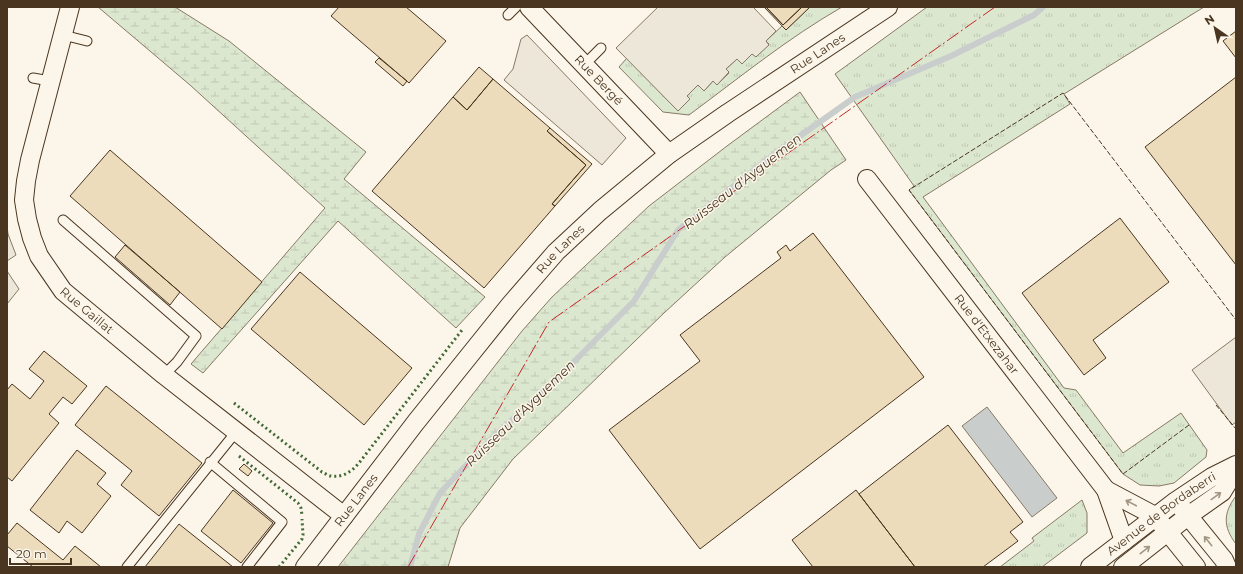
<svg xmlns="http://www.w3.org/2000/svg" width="1243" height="574" font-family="Montserrat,sans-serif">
	<defs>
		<pattern id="grass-tufts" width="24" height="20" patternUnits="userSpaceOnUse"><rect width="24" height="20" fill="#dce7d0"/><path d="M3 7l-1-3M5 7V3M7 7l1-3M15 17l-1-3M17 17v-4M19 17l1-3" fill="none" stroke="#bec7b2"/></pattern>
		<pattern id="wetland-marsh" width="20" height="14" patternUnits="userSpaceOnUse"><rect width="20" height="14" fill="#dce7d0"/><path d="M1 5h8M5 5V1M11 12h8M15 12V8" fill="none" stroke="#bec7b2"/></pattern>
	</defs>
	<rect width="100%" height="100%" fill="#fbf6e9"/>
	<path fill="url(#grass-tufts)" stroke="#887966" d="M810 7H842C788 38 739 78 689 115L663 112 619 67 627 58 678 111 687 96 698 85 704 91 713 81 717 85 729 73 726 69 737 59 753 54 756 57 769 44 766 41 783 25 786 30Z
		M927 7H1204L1064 94 1070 104 923 197 1064 388 1076 390 1123 453 1181 413 1207 450 1206 457 1174 483 1159 486 1140 485 1123 474 909 190 914 186 835 74Z
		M1236 496V544C1223 527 1223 513 1236 496Z
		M1082 500 1087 513V533L1042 567H1000L1034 541 1032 538Z"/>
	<path fill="url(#wetland-marsh)" stroke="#887966" d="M98 7H175L229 41 366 152 344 179 485 297 456 328 338 221 203 373 191 364 325 208 190 85Z
		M800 92 846 160 831 170 725 257 664 313 513 459 460 528 448 567H338L522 331 552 297 649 206 727 146Z"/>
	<path fill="#ede7d9" stroke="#887966" d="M658 7H753L776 31 766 41 769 45 756 57 752 54 742 64 737 59 726 69 729 72 717 85 713 81 704 91 698 85 687 96 690 99 678 111 616 48Z
		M527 35 626 138 602 165 504 80 513 69 521 39Z
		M7 226 8 234 16 255 7 261Z
		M7 271 19 289 7 304Z
		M1236 337V422L1232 425 1192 370Z"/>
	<path fill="#c9cecd" stroke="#887966" d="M987 407 1057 498 1032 517 962 426Z"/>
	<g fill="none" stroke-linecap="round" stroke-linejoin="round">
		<path stroke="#c9cecd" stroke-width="6" d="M410 567 419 534 440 493 492 438 556 380 634 301 678 230 776 153 855 97 951 56 1034 15 1043 7"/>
	</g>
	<path fill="#ecdcbc" stroke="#4a3520" d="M339 7H406L446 41 409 83 331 16Z
		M764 7H766L783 25 802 7H810L786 30Z
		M766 7H802L783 25Z
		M1236 31V58L1223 41Z
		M379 58 407 81 403 86 375 62Z
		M479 67 493 79 467 110 453 97Z
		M1236 77V265L1145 147Z
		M493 79 550 128 547 131 586 165 552 204 555 206 484 288 372 191 453 97 467 110Z
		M550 128 592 164 555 206 552 204 586 165 547 131Z
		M110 150 262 282 222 329 70 196Z
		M1120 218 1169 282 1093 340 1106 358 1084 375 1022 293Z
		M813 233 924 377 700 549 609 430 700 361 680 335 781 258 777 252 786 245 790 251Z
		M125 245 180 292 170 305 115 257Z
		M300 272 412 368 364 425 251 329Z
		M44 351 87 386 72 404 63 397 49 414 59 423 12 481 7 477V390L12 384 30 399 44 381 29 369Z
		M106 386 202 463 159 516 121 485 132 471 75 425Z
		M948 425 1023 522 1010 532 1018 541 983 567H915L859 494Z
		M77 450 106 473 97 484 111 496 82 533 67 521 59 533 30 510Z
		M244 464 252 471 248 476 239 469Z
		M233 490 273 523 241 563 201 531Z
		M856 490 859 494 915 567H813L792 540Z
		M17 523 63 560 75 546 101 567H33L7 546V535Z
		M179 524 233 567H145Z"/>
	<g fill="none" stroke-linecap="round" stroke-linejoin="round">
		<defs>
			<path id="service" d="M508 15 516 7
				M63 35 87 41
				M585 64 601 48
				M33 78 50 81
				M63 220 196 336 177 362 164 375
				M210 462 282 522 247 567
				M127 567 236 432"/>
			<g id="minor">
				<path id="s1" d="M70 7 30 160 26 181 24 200 27 219 32 238 39 256 63 291 164 375 344 516"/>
				<path id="s2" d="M529 7 669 154"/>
				<path id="s3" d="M867 179 1106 490 1124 541"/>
				<path d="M1106 490 1155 516 1196 567"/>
				<path d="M1181 507 1224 560 1227 567"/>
				<path id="s4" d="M305 567 416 422 469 356 510 305 556 252 600 211 669 154 728 113 888 7"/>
				<path id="s5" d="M1090 567 1176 501 1212 477 1236 465"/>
				<path d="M1123 567 1188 516 1222 492 1236 469"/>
			</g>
		</defs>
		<use href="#service" stroke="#4a3520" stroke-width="11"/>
		<use href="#minor" stroke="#4a3520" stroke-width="20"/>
		<use href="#service" stroke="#fbf6e9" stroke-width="9"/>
		<use href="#minor" stroke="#fbf6e9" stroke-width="18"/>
		<path stroke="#436837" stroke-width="3" stroke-dasharray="2 3" stroke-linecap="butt" d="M234 403 322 472C325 473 328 476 331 476 343 478 352 471 359 463L462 330
			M239 456 298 503 301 508 302 515
			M279 567 302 539 303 535 302 519"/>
		<path stroke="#4a3520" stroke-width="1" stroke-dasharray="5 2" stroke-linecap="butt" d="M1216 405 1236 429
			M1189 425 1123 474 909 190 1063 93 1236 320"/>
		<path stroke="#c62828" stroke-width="1" stroke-dasharray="14 3 2 3" stroke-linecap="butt" d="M408 567 549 322 995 7"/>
	</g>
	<defs><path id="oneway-shaft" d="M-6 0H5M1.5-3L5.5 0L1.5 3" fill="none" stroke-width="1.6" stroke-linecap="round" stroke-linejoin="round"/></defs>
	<g stroke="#a29684">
		<use href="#oneway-shaft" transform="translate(1216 496) rotate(-36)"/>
		<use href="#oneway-shaft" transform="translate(1131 503) rotate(-152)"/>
		<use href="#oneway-shaft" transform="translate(1208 541) rotate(-129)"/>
		<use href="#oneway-shaft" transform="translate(1145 550) rotate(-38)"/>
	</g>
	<g text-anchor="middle" stroke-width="3" stroke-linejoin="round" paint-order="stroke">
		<g font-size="12" fill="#4a3520" stroke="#fbf6e9">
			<text dy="4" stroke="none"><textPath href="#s4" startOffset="732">Rue Lanes</textPath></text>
			<text dy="4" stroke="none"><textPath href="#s2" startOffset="101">Rue Bergé</textPath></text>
			<text dy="4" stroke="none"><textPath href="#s4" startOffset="408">Rue Lanes</textPath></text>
			<text dy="4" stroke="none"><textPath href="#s1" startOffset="330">Rue Gaillat</textPath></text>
			<text dy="4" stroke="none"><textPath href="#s3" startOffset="196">Rue d'Etxezahar</textPath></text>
			<text dy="4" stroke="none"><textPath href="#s4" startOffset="84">Rue Lanes</textPath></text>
			<text dy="4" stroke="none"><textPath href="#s5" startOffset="89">Avenue de Bordaberri</textPath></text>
		</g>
		<g font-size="13" font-style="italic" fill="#4a3520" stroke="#fbf6e9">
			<text transform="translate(742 181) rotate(-38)" y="5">Ruisseau d'Ayguemen</text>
			<text transform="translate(520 413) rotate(-44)" y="5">Ruisseau d'Ayguemen</text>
		</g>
	</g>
	<rect width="1243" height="574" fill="none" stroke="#4a3520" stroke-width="16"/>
	<g transform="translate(1215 28) rotate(326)" stroke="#fbf6e9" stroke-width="3" paint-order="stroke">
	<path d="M0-3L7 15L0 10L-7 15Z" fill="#4a3520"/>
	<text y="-6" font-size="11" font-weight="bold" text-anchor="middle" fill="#4a3520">N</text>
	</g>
	<path d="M10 558v6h61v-6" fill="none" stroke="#4a3520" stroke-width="2"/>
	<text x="16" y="558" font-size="12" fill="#4a3520" stroke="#fbf6e9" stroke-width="3" paint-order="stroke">20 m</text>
</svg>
